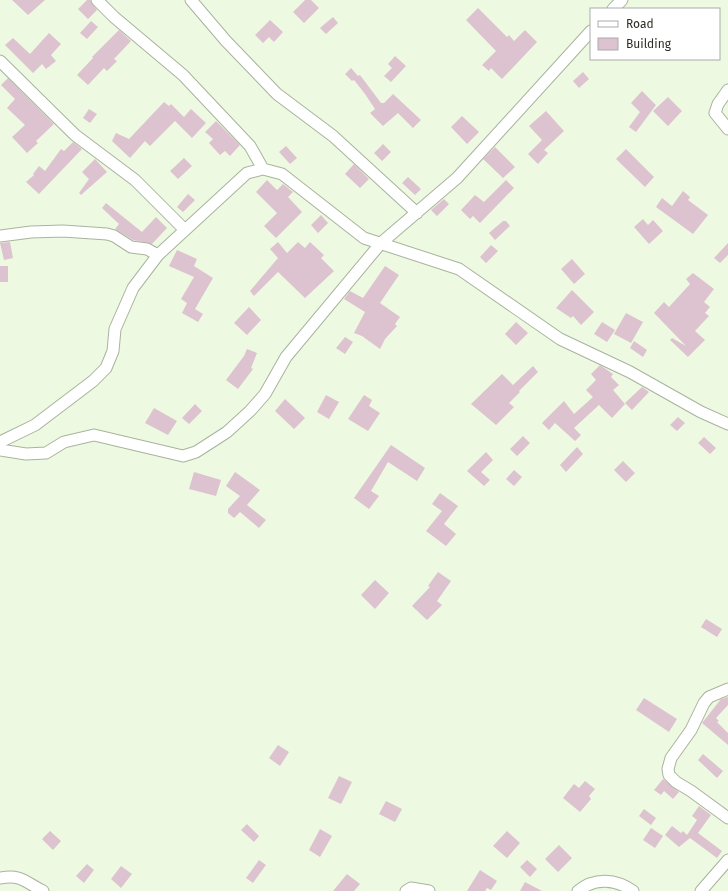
<svg xmlns="http://www.w3.org/2000/svg" width="728" height="891" font-family="'Fira Sans',sans-serif">
	<rect width="100%" height="100%" fill="#eef9e2"/>
	<path fill="#ddc3cf" d="M12 0H45L28 15Z
		M87 0H90L97 10 88 19 78 9Z
		M305 0H311L319 8 304 23 293 12Z
		M478 8 507 37 509 35 514 41 525 30 537 42 502 79 491 68 489 71 482 65 496 51 466 20Z
		M333 17 338 23 326 34 320 28Z
		M270 20 283 32 274 42 269 37 263 43 255 35Z
		M91 21 98 27 87 39 80 33Z
		M119 30 131 41 114 59 117 61 107 71 104 68 88 85 77 75 93 58 92 57Z
		M49 33 61 44 51 55 56 61 46 69 42 64 33 73 5 45 13 38 30 54Z
		M395 56 406 66 391 82 384 76 392 68 388 64Z
		M351 68 358 76 360 75 381 103H384L393 94 421 120 413 128 398 113 383 126 370 113 375 109 365 94 354 80 352 81 345 74Z
		M583 72 589 79 579 88 573 81Z
		M8 78 54 124 36 141 38 143 27 153 12 137 25 125 7 108 15 99 1 85Z
		M642 91 656 105 636 132 629 127 640 112 631 103Z
		M668 97 682 111 668 126 653 111Z
		M164 102 169 106 171 104 184 117 191 109 206 123 192 138 175 121 150 146 145 141 130 158 112 141 116 133 129 139Z
		M89 109 97 114 90 123 83 118Z
		M546 111 564 131 544 150 548 153 538 164 528 154 542 140 529 126Z
		M462 116 479 132 467 144 451 127Z
		M216 121 240 145 230 156 225 151 220 155 209 143 213 139 205 132Z
		M73 142 82 149 39 194 26 182 34 175 33 174 39 166 45 171 61 149 64 151Z
		M383 144 391 152 382 161 374 153Z
		M286 146 297 158 290 164 279 152Z
		M495 147 515 167 503 178 483 159Z
		M626 149 654 177 645 187 616 159Z
		M184 158 192 166 178 179 170 171Z
		M95 159 107 172 81 195 79 193 89 179 82 172Z
		M354 164 369 179 360 188 345 174Z
		M408 177 421 189 415 195 402 183Z
		M267 180 277 190 283 184 293 192 288 197 302 212 276 238 264 226 277 213 256 192Z
		M506 180 514 188 480 223 473 216 470 219 461 210 475 195 484 202Z
		M683 191 690 197 688 200 708 215 693 234 656 207 662 198 672 206Z
		M188 194 195 200 183 212 177 207Z
		M444 199 449 204 437 216 431 210Z
		M106 203 142 232 156 217 167 228 152 244 133 240 115 229 119 224 102 208Z
		M321 215 328 223 318 233 311 225Z
		M643 219 648 225 653 220 663 231 649 244 634 227Z
		M503 221H506L510 226 495 240 489 233Z
		M10 242 13 258 4 260 0 243Z
		M278 242 287 253 298 242 305 248 310 242 324 255 321 258 334 271 305 298 278 272 254 296 250 291 278 258 270 249Z
		M728 243V255L720 263 714 258Z
		M491 245 498 251 486 263 480 257Z
		M177 250 197 259 194 266 213 278 195 309 203 314 198 322 182 313 187 303 181 299 194 277 169 266Z
		M572 259 585 274 574 284 561 269Z
		M0 266H8V282H0Z
		M385 266 399 275 380 303 400 317 395 324 397 326 385 339 380 349 362 336 354 333 365 312 344 299 350 291 363 298Z
		M693 273 714 289 704 302 710 307 705 313 709 316 695 331 705 340 688 357 670 340 672 338 686 346 654 313 664 302 669 307 690 284 686 279Z
		M572 290 594 312 581 325 573 316 571 318 556 308Z
		M249 307 261 320 247 335 234 323Z
		M626 313 643 322 631 343 614 334Z
		M516 322 528 333 516 345 505 334Z
		M602 322 615 330 607 342 594 334Z
		M345 337 353 342 345 354 336 348Z
		M634 341 647 350 643 357 630 348Z
		M247 349 257 353 251 368 253 369 238 389 226 380 244 356Z
		M600 365 613 374 611 377 619 385 613 390 625 404 612 418 599 405 574 428 581 435 575 441 555 423 549 430 542 423 564 401 574 414 593 397 586 390 596 380 591 374Z
		M533 366 538 372 519 391 520 392 509 403 514 407 496 425 471 404 502 374 513 385Z
		M642 387 649 392 632 410 625 403Z
		M326 395 339 402 329 419 317 412Z
		M364 395 372 400 369 406 380 413 368 431 348 419Z
		M285 399 305 418 294 429 275 411Z
		M195 404 202 411 189 424 182 418Z
		M154 408 177 421 168 435 145 423Z
		M678 417 685 423 677 431 670 425Z
		M523 436 530 443 517 456 510 449Z
		M704 437 716 448 710 454 698 443Z
		M391 445 425 468 417 481 388 462 371 491 379 496 369 509 354 498Z
		M577 447 583 454 566 472 560 465Z
		M486 452 493 460 481 472 490 480 484 486 467 471Z
		M623 461 635 473 626 482 614 470Z
		M514 470 522 477 514 486 506 479Z
		M194 472 221 480 216 496 189 489Z
		M235 472 260 490 247 505 266 520 259 528 240 512 234 518 228 513V509L240 496 226 486Z
		M440 493 458 506 444 524 456 534 446 546 426 531 442 511 432 504Z
		M438 572 451 581 437 601 442 605 427 620 412 606 430 587 428 586Z
		M375 580 389 593 375 609 361 595Z
		M706 619 722 629 717 637 701 627Z
		M728 697V705L716 718 719 721 717 722 728 733V745L702 723 721 699Z
		M644 698 677 719 669 732 636 710Z
		M278 745 289 752 280 766 269 758Z
		M703 754 723 771 717 778 698 760Z
		M339 776 352 782 341 804 328 798Z
		M663 779 679 792 673 799 664 791 661 795 654 790Z
		M585 781 595 789 589 796 591 799 580 812 563 798 574 784 579 788Z
		M386 801 402 809 395 822 379 814Z
		M699 806 711 815 698 833 722 851 717 858 690 838 679 847 665 835 672 826 681 833 683 831 687 835 697 820 692 816Z
		M644 809 656 818 651 825 639 816Z
		M247 824 259 836 254 842 241 830Z
		M651 828 663 836 655 848 643 840Z
		M320 829 332 836 320 857 309 850Z
		M50 831 61 841 53 850 42 839Z
		M507 831 520 843 507 858 493 846Z
		M559 845 572 858 558 872 545 859Z
		M259 860 266 865 253 883 246 878Z
		M527 860 537 869 530 877 520 867Z
		M87 864 94 870 84 883 76 876Z
		M121 866 132 874 121 888 111 879Z
		M480 870 497 881 491 890 487 888 485 891H467Z
		M347 874 360 884 354 891H333Z
		M525 882 542 891H520Z"/>
	<g fill="none" stroke-linecap="round" stroke-linejoin="round">
		<defs>
			<path id="minor" d="M97 0 114 17 183 75 250 146 263 169
				M191 0 226 41 277 94 333 136 417 213
				M613 9 622 0
				M0 61 75 135 135 180 185 230
				M728 90 718 104 715 113 728 129
				M0 236 31 232 63 231 107 234 114 236 131 247 147 249 158 255
				M0 442 35 425 93 381 106 368 113 351 115 329 133 288 158 255 247 173 263 169 282 174 364 238 459 269 560 339 630 372 701 412 728 424
				M0 450 26 454 46 453 64 442 94 435 183 456 196 452 227 432 250 411 265 394 286 357 381 243 457 178 591 31
				M728 689 709 697 704 703 691 730 671 758 668 769 669 775 676 782 691 791 728 818
				M0 878C21 874 25 882 43 891
				M406 891 411 888 429 891
				M578 891C595 877 616 879 633 891
				M701 891 728 860"/>
		</defs>
		<use href="#minor" stroke="#a9b39d" stroke-width="13"/>
		<use href="#minor" stroke="#fff" stroke-width="11"/>
	</g>
	<rect x="590" y="8" width="130" height="52" fill="#ffffff" stroke="#aaaca9"/>
	<rect x="598" y="21" width="20" height="6" fill="#ffffff" stroke="#aaaca9"/>
	<text x="626" y="28" font-size="12" fill="#2b2f27">Road</text>
	<rect x="598" y="38" width="20" height="12" fill="#ddc3cf" stroke="#aaaca9"/>
	<text x="626" y="48" font-size="12" fill="#2b2f27">Building</text>
</svg>
